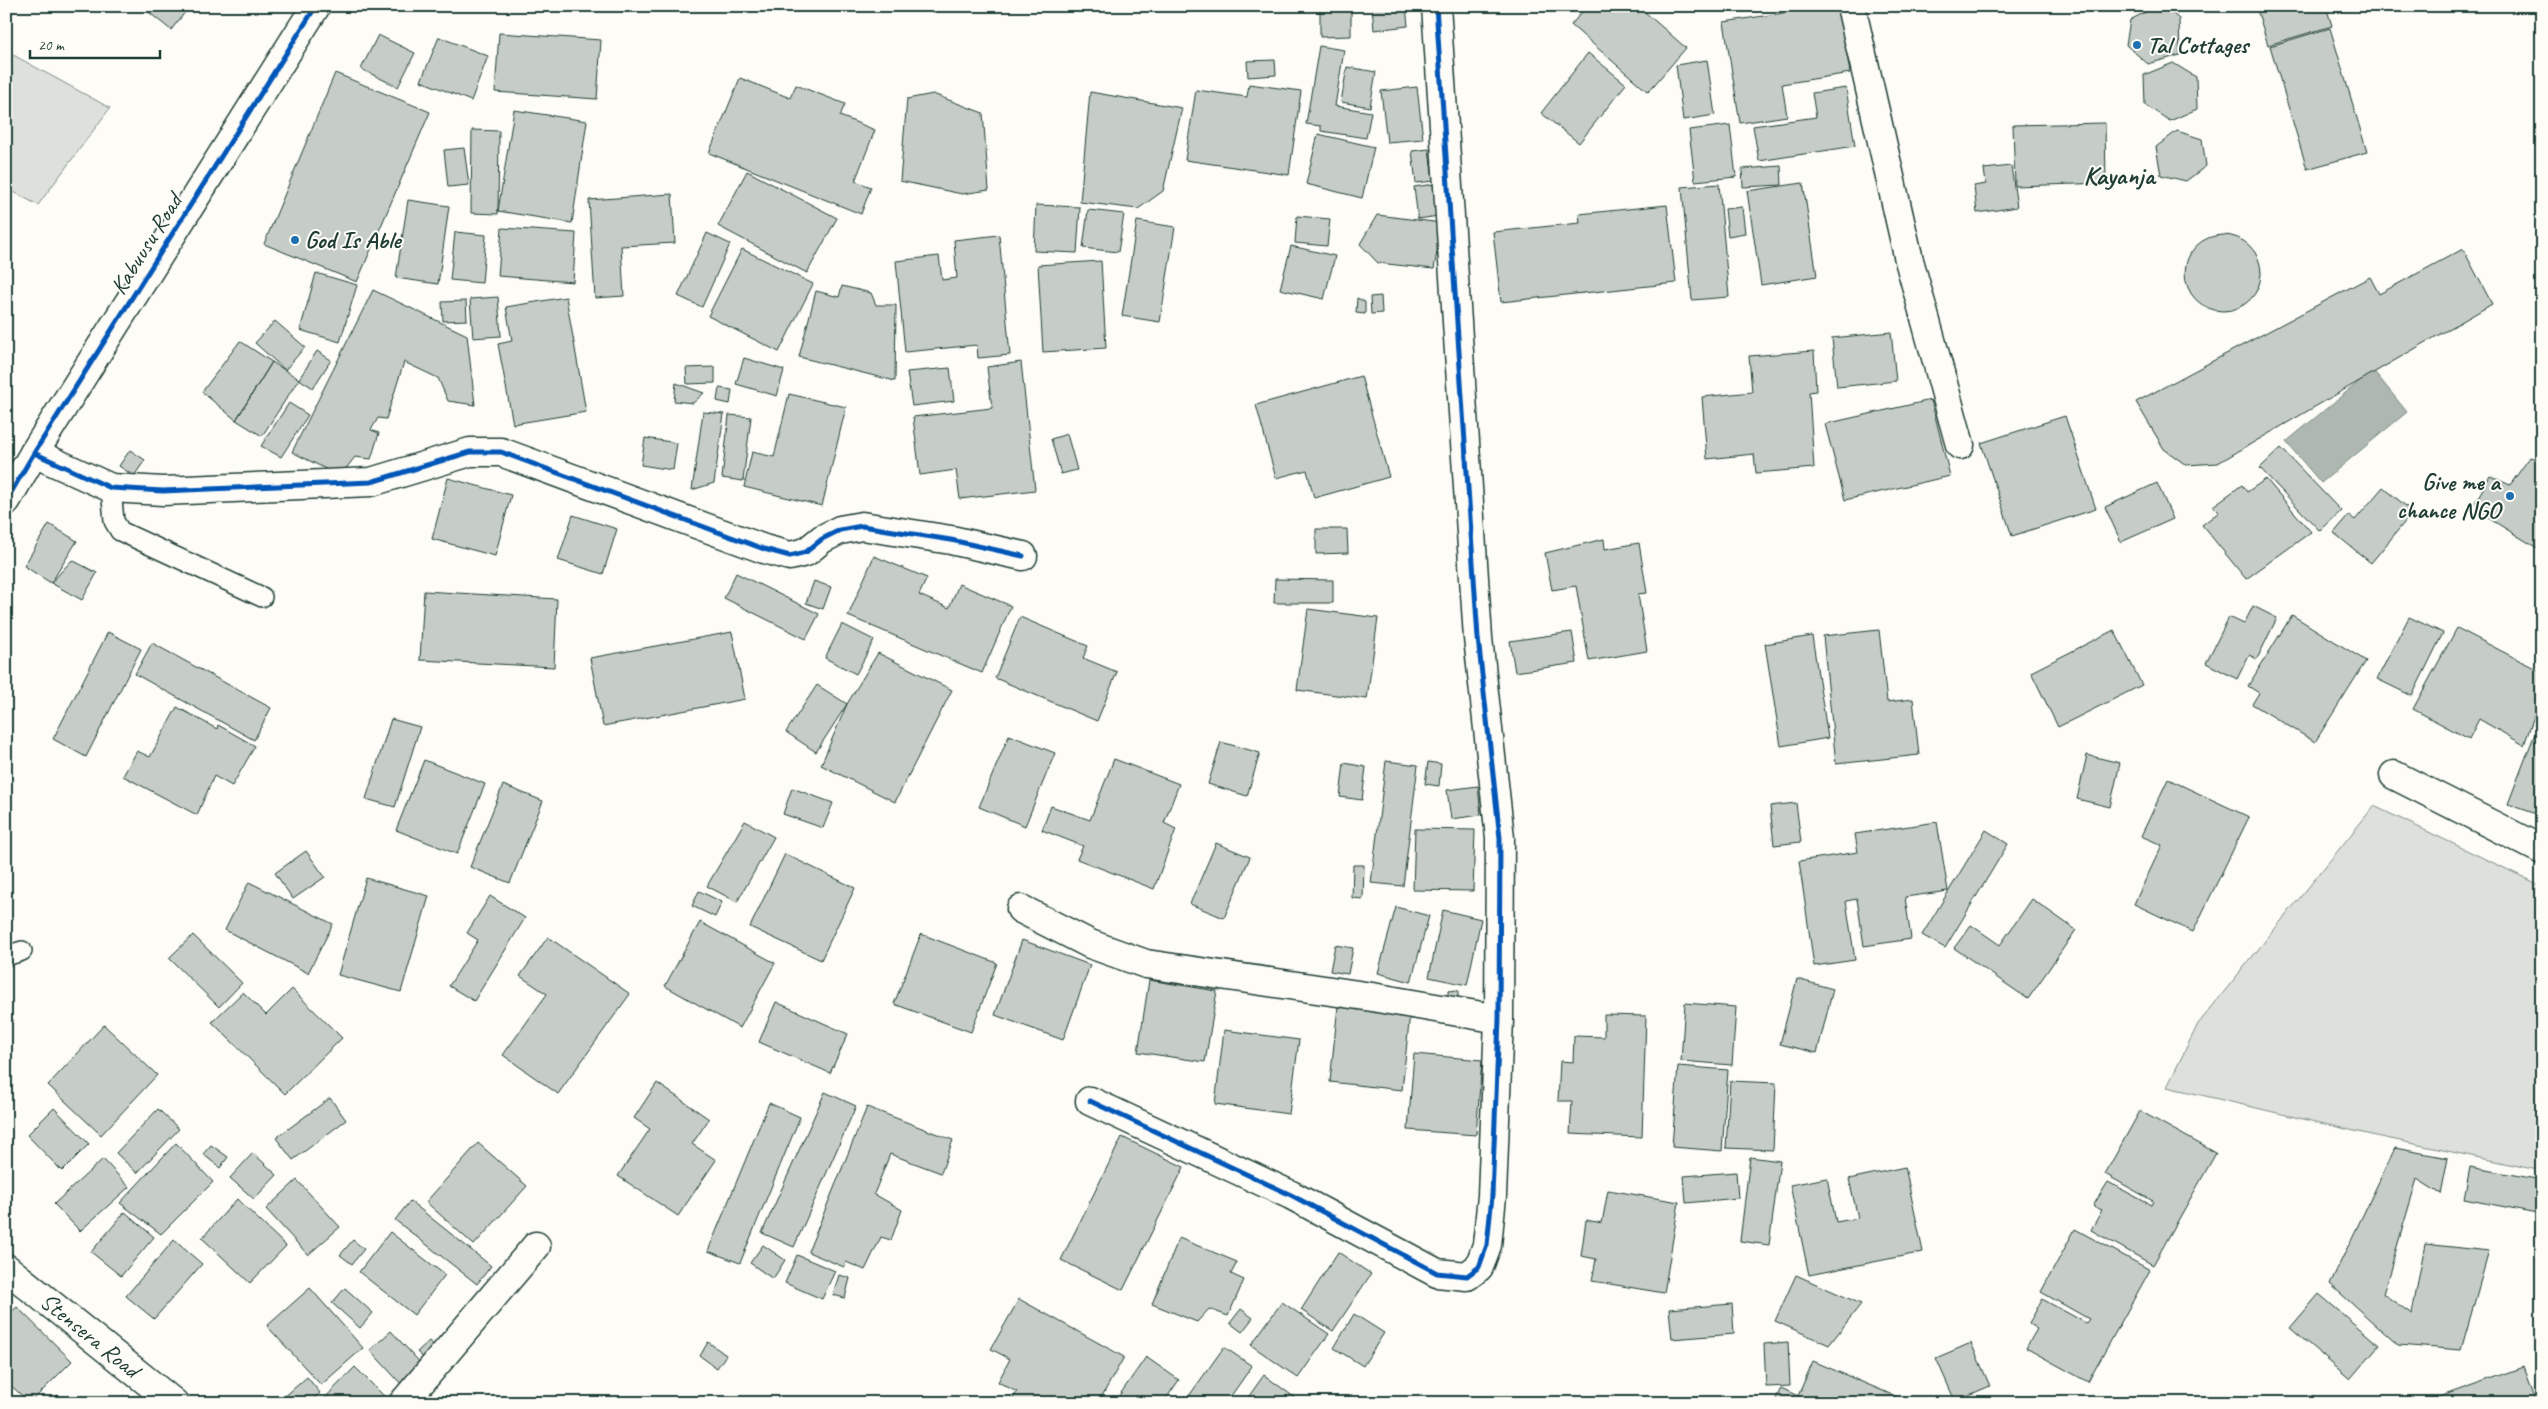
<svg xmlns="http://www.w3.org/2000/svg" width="2548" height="1409" font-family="Caveat,sans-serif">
	<rect width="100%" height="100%" fill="#fdfcf7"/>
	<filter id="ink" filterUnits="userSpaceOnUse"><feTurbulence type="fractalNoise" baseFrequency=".02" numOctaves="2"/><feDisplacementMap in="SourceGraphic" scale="10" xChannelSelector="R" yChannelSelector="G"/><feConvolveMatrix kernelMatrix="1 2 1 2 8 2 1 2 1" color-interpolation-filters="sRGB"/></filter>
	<g filter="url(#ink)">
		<path fill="#dde0db" stroke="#7e8e88" d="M6 51 110 108 38 205 6 188Z
			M2374 806 2542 886V1171L2367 1134 2167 1087 2198 1024Z"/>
		<path fill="#aeb8b1" stroke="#75877f" d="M2373 370 2407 412 2321 483 2286 442Z"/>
		<path fill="#c6cdc7" stroke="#1f3d34" d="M141 6H190L171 30Z
			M1320 6H1351V36L1320 37Z
			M1372 6H1406L1408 26 1374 30Z
			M1587 6H1638L1686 48 1648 92 1571 25Z
			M1782 6H1839L1850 73 1782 84 1787 116 1740 123 1724 22 1783 13Z
			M2157 6H2164L2179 19 2180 55 2148 64 2126 45 2130 20Z
			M2256 6H2326L2332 26 2268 45Z
			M2330 28 2367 152 2307 169 2270 46Z
			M499 33 601 40 597 99 495 92Z
			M378 35 415 53 398 87 361 69Z
			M439 37 488 56 471 101 421 81Z
			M1319 46 1344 50 1335 106 1371 112 1366 138 1321 131V126L1306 124Z
			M1588 53 1626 84 1579 143 1541 113Z
			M1275 60 1276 75 1248 77 1247 61Z
			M1707 60 1715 115 1683 120 1676 65Z
			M2173 63 2196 77 2197 109 2170 121 2145 105 2144 75Z
			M1347 67 1376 72 1370 107 1341 102Z
			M335 73 430 112 357 282 264 244Z
			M740 78 790 98 796 85 845 104 840 116 875 130 855 181 871 187 861 214 709 153Z
			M1249 84 1301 91 1289 175 1185 160 1196 90 1247 97Z
			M1417 87 1423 139 1387 142 1381 91Z
			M1846 88 1855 146 1759 161 1753 126 1816 117 1812 93Z
			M1090 92 1182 108 1163 191 1138 209 1080 202Z
			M933 94 983 113 989 190 962 194 900 181 907 99Z
			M514 110 587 121 572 223 498 211Z
			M2105 123 2106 183 2015 186 2013 125Z
			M1730 125 1736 177 1695 181 1689 130Z
			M472 130 499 131 498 214 471 213Z
			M2177 131 2202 139 2206 166 2186 181 2161 175 2156 147Z
			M1318 134 1374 147 1362 198 1306 184Z
			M464 148 469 185 448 187 444 150Z
			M1429 149 1433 181 1416 183 1412 151Z
			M1781 166 1782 185 1743 187 1742 169Z
			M2011 166 2017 207 1977 213 1974 186 1986 184 1984 169Z
			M747 171 837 218 807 273 718 226Z
			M1803 183 1817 276 1761 285 1747 191Z
			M1435 184 1439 216 1418 219 1414 187Z
			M1719 184 1729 297 1692 300 1682 187Z
			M672 194 675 243 621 246 624 296 595 298 589 200Z
			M408 200 449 206 438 284 396 278Z
			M1036 205 1080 207 1077 253 1034 251Z
			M1667 205 1676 283 1501 302 1493 232 1580 223 1579 214Z
			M1742 207 1745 233 1728 236 1725 209Z
			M1088 210 1124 214 1118 252 1083 248Z
			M1377 215 1442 223 1434 269 1378 263 1360 244Z
			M1297 216 1330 219 1327 246 1295 243Z
			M1137 221 1175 227 1160 322 1122 316Z
			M502 228 576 233 573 282 498 276Z
			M455 232 486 235 482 283 450 280Z
			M707 233 730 244 702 307 678 296Z
			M999 235 1010 355 978 358 977 345 905 352 896 261 939 256 942 280 957 278 954 240Z
			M2185 273a38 38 0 1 1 76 0a38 38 0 1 1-76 0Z
			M1291 246 1335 256 1324 299 1280 289Z
			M742 249 813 284 779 352 708 316Z
			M2463 249 2492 304 2218 463 2186 465 2164 449 2136 402 2370 277 2379 294Z
			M1101 261 1106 348 1043 352 1038 265Z
			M316 273 357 285 340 342 300 330Z
			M842 286 871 293 876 305H896L895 381 799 357 816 291 839 297Z
			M373 290 467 335 475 405 448 401 438 378 404 362 386 419 378 418 371 430 379 433 371 459 355 457 340 476 292 452Z
			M1381 296 1382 313 1371 314 1370 297Z
			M498 297 501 336 473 338 470 299Z
			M566 297 586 412 513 424 498 344 512 341 506 307Z
			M1357 298 1365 302V314L1356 313Z
			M466 301 467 320 443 321 442 302Z
			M275 321 305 347 285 370 255 343Z
			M1891 332 1896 381 1837 387 1832 338Z
			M240 341 272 362 236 420 202 392Z
			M317 351 331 360 313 388 299 379Z
			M1814 351 1816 391 1809 392 1814 468 1756 473 1754 454 1707 459 1702 397 1752 392 1749 356Z
			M744 358 784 370 777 396 736 384Z
			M272 362 299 379 262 436 236 420Z
			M1021 362 1035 490 960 499 956 470 920 475 913 417 992 408 987 367Z
			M715 367V383L687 384 686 368Z
			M950 368 954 401 912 406 907 372Z
			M1361 376 1389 477 1314 498 1307 470 1276 478 1256 405Z
			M676 383 704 393 693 403 674 401Z
			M719 388 732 390 730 404 717 401Z
			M789 394 846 407 822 506 744 487 752 452 774 457Z
			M1931 400 1950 476 1845 500 1825 424Z
			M289 403 308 415 281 457 261 446Z
			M703 412 724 414 714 483 692 490Z
			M729 415 751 417 743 481 722 478Z
			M2065 416 2096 509 2012 536 1981 443Z
			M1067 434 1077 470 1061 474 1051 439Z
			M645 438 677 443 673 470 641 465Z
			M2281 448 2341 511 2320 531 2260 468Z
			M130 450 145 460 134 476 119 466Z
			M2530 457 2542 461V551L2472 508 2490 476 2510 485Z
			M448 478 511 495 495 556 432 539Z
			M2266 479 2311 532 2246 579 2202 525 2219 512 2213 506 2242 485 2247 492Z
			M2157 483 2173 519 2121 542 2105 507Z
			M2383 487 2413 512 2371 563 2334 533 2349 515 2355 520Z
			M573 515 617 529 603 574 558 560Z
			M49 524 77 541 51 583 24 566Z
			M1316 529H1347L1348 553 1316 554Z
			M1604 539 1605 549 1639 543 1647 593 1638 594 1647 651 1589 661 1576 586 1552 590 1545 553Z
			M874 556 927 578 919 595 949 608 959 584 1011 606 982 673 848 616Z
			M72 560 97 573 82 600 51 583Z
			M736 573 819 614 806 639 724 598Z
			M1275 579 1333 580V603H1274Z
			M814 581 831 587 823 609 806 603Z
			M424 591 557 599 554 667 420 660Z
			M2253 606 2277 618 2257 659 2249 655 2237 679 2206 663 2229 617 2244 624Z
			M1308 609 1378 618 1367 699 1297 690Z
			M2292 615 2366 661 2315 742 2252 704 2259 693 2248 686Z
			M1020 617 1088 646 1083 658 1117 672 1097 721 995 678Z
			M2409 617 2443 633 2412 696 2377 679Z
			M842 624 874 640 856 674 825 658Z
			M2457 628 2542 672V693L2524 745 2479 719 2469 739 2413 709Z
			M1879 630 1887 702 1913 699 1919 755 1836 764 1823 636Z
			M2114 630 2142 685 2058 727 2031 672Z
			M108 632 141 649 86 757 53 739Z
			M732 632 745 699 603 726 590 658Z
			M1572 632 1577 663 1515 672 1510 641Z
			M1812 636 1828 738 1781 746 1765 644Z
			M152 643 271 708 254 740 135 674Z
			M878 653 952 690 895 802 821 765 847 704Z
			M817 685 847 704 816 752 786 732Z
			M177 707 217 729 218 725 255 746 232 786 214 776 197 815 123 776 137 751 150 757Z
			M2542 715V816L2508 804Z
			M391 719 420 727 395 807 366 799Z
			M1009 735 1055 753 1025 826 979 807Z
			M1221 742 1260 753 1247 796 1208 784Z
			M2087 755 2120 763 2110 807 2077 799Z
			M1114 759 1179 784 1164 823 1176 829 1154 889 1077 859 1083 846 1042 830 1051 806 1090 820Z
			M424 760 485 784 457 854 396 830Z
			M1386 761 1418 765 1403 886 1371 883Z
			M1428 762 1441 764 1439 786 1425 784Z
			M1344 763 1366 767 1362 800 1340 797Z
			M2168 779 2249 817 2193 932 2134 904 2162 845 2141 836Z
			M503 785 543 801 510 883 470 867Z
			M1478 786 1481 815 1451 819 1447 790Z
			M792 788 833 803 823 828 783 814Z
			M1796 803 1801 842 1774 845 1770 806Z
			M745 821 774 837 737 902 707 886Z
			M1937 822 1948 891 1905 897 1911 939 1864 946 1857 899 1846 901 1855 960 1814 966 1799 861 1858 852 1855 834Z
			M1415 829 1475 830 1473 891 1413 890Z
			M1986 830 2008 844 1945 948 1922 935Z
			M1216 843 1250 857 1224 918 1190 904Z
			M306 851 325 877 293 899 275 873Z
			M785 854 855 888 821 960 750 927Z
			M1353 865H1364L1363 899 1352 898Z
			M366 878 429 896 401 992 338 975Z
			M249 882 333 924 308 973 225 930Z
			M699 891 722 902 715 917 692 906Z
			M490 896 525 918 474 1001 449 986 478 940 467 933Z
			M2032 899 2076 930 2028 999 1954 948 1971 925 2000 945Z
			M1396 907 1429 916 1411 982 1378 973Z
			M1443 910 1481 919 1467 985 1429 977Z
			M700 922 775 963 740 1028 665 986Z
			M921 934 997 963 971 1032 894 1004Z
			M193 935 242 983 219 1007 169 958Z
			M548 937 630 994 558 1094 503 1055 547 994 520 976Z
			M1022 940 1090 965 1063 1040 995 1015Z
			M1335 945 1353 948 1348 974 1330 971Z
			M1797 979 1833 989 1817 1053 1780 1044Z
			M1149 980 1217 991 1205 1062 1138 1052Z
			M292 989 342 1038 285 1094 212 1022 243 992 266 1015Z
			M1458 990V1004H1448V991Z
			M776 1002 848 1034 830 1073 759 1042Z
			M1685 1003 1736 1007 1732 1065 1681 1061Z
			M1338 1006 1410 1013 1402 1090 1330 1082Z
			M1604 1015 1646 1016 1642 1137 1570 1134 1572 1101H1558L1560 1061 1573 1062 1574 1036 1604 1037Z
			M104 1025 157 1075 101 1135 48 1085Z
			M1224 1030 1299 1040 1289 1114 1215 1104Z
			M1414 1054 1482 1060 1476 1135 1408 1130Z
			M1678 1066 1728 1070 1722 1151 1672 1147Z
			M1730 1081 1776 1083 1773 1150 1726 1148Z
			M657 1083 709 1119 692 1144 716 1160 678 1216 618 1176 650 1129 634 1118Z
			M825 1092 856 1106 794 1247 762 1233Z
			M330 1098 346 1120 293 1160 276 1138Z
			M769 1103 800 1117 740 1263 708 1251Z
			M867 1107 953 1140 941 1173 890 1154 874 1194 902 1210 891 1240 881 1237 865 1270 846 1262 844 1267 808 1252Z
			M54 1108 89 1144 62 1171 27 1135Z
			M158 1109 179 1129 137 1173 116 1153Z
			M2140 1111 2216 1153 2153 1265 2091 1230 2102 1210 2093 1206 2108 1182 2151 1205 2153 1201 2105 1174Z
			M1122 1137 1184 1167 1123 1290 1061 1260Z
			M176 1143 213 1182 161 1234 120 1203Z
			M478 1143 527 1186 474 1245 426 1202Z
			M211 1145 228 1157 220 1168 203 1154Z
			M2395 1148 2448 1158 2441 1194 2417 1179 2383 1294 2412 1314 2425 1244 2489 1251 2461 1350 2398 1345 2330 1284Z
			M253 1153 277 1175 254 1199 230 1178Z
			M1750 1157 1780 1161 1769 1245 1740 1241Z
			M103 1159 129 1187 80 1231 54 1204Z
			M1905 1167 1923 1252 1809 1275 1790 1185 1827 1178 1836 1222 1858 1218 1849 1179Z
			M2470 1167 2542 1180V1214L2464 1199Z
			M1736 1172 1738 1198 1686 1203 1684 1176Z
			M297 1180 340 1227 308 1255 266 1209Z
			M1608 1190 1679 1202 1664 1293 1592 1281 1596 1259 1581 1256 1586 1220 1602 1223Z
			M237 1199 286 1246 250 1283 202 1238Z
			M410 1201 491 1266 477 1284 395 1220Z
			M125 1212 154 1237 121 1276 91 1252Z
			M2075 1229 2150 1270 2088 1382 2026 1348 2037 1329 2029 1324 2042 1299 2086 1323 2089 1319 2041 1292Z
			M390 1232 445 1275 414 1315 359 1272Z
			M1179 1238 1237 1262 1231 1274 1244 1280 1228 1316 1209 1309 1197 1322 1152 1304Z
			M174 1240 202 1264 154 1319 126 1296Z
			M353 1240 364 1249 352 1264 340 1255Z
			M763 1245 785 1260 773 1279 750 1263Z
			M1338 1252 1371 1274 1333 1331 1301 1310Z
			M797 1255 835 1271 822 1299 785 1283Z
			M839 1275 850 1278 845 1298 833 1295Z
			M1796 1275 1861 1304 1829 1345 1775 1321Z
			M310 1288 363 1348 321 1385 267 1326Z
			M345 1288 373 1313 360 1328 332 1303Z
			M2319 1294 2379 1345 2350 1379 2290 1328Z
			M1019 1299 1124 1357 1098 1403H1087L1080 1399 1078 1403H1010L1017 1392 998 1382 1010 1359 991 1349Z
			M1282 1302 1329 1334 1298 1378 1251 1345Z
			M1732 1304 1734 1334 1672 1339 1669 1309Z
			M17 1307 72 1361 30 1403 6 1381V1317Z
			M1241 1309 1253 1318 1242 1332 1230 1323Z
			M1354 1314 1384 1333 1363 1366 1334 1348Z
			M391 1331 424 1367 403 1386 370 1350Z
			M429 1341 437 1348 426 1360 417 1352Z
			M708 1342 726 1355 717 1368 700 1356Z
			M1788 1342 1790 1386 1766 1387 1764 1344Z
			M1971 1343 1990 1386 1955 1401 1936 1358Z
			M1224 1347 1252 1366 1226 1403H1184Z
			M1146 1357 1179 1380 1163 1403H1114Z
			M1813 1361 1904 1400 1902 1403H1774L1781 1388 1798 1396Z
			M355 1367 391 1403H320Z
			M2523 1367 2536 1403H2442L2439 1397Z
			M1264 1375 1294 1397 1290 1403H1244Z
			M307 1377 320 1393 309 1403H286L282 1399Z
			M58 1395 66 1403H50Z"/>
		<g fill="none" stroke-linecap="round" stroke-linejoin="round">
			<defs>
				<path id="service" d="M111 488 114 521 120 531 262 597
					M6 956 22 951"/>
				<path id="minor" d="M1851 6 1909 260 1960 445
					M34 453 111 488 163 491 371 482 470 452H501L764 549 790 556 806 552 822 539 840 530 862 526 951 540 1023 556
					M2394 775 2542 850
					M1021 909 1090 944 1146 964 1372 997 1499 1019
					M1090 1101 1291 1195 1437 1273 1467 1276 1479 1267 1487 1245 1492 1196 1499 1019 1500 838 1478 638 1436 6
					M403 1403 536 1246"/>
				<path id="tertiary" d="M6 501 34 453 316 6
					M6 1268 174 1403"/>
			</defs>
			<use href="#service" stroke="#1f3d34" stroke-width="22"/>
			<use href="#minor" stroke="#1f3d34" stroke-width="31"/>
			<use href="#tertiary" stroke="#1f3d34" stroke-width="31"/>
			<use href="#service" stroke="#fdfcf7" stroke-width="19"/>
			<use href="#minor" stroke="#fdfcf7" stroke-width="28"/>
			<use href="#tertiary" stroke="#fdfcf7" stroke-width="28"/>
			<defs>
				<path id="cycleway" d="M34 453 111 488 163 491 371 482 470 452H501L764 549 790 556 806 552 822 539 840 530 862 526 951 540 1023 556
					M6 501 34 453 316 6
					M1090 1101 1291 1195 1437 1273 1467 1276 1479 1267 1487 1245 1492 1196 1499 1019 1500 838 1478 638 1436 6"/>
			</defs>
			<use href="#cycleway" stroke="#fdfcf7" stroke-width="8"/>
			<use href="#cycleway" stroke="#0057b8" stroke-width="5"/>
		</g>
	</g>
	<g fill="#1f6fb2" stroke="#fdfcf7" stroke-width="2">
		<circle cx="2137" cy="45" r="5"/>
		<circle cx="295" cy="240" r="5"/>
		<circle cx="2510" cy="496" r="5"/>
	</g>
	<g text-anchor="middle" stroke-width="4" stroke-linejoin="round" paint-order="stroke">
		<g font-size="24" font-weight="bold" fill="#1f3d34" stroke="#fdfcf7" text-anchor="start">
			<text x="2147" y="53">Tal Cottages</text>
			<text x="305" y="248">God Is Able</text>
			<text x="2500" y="490" text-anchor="end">Give me a<tspan x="2500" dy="28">chance NGO</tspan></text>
		</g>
		<g font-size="24" fill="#1f3d34" stroke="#fdfcf7">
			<text transform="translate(146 244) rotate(-58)" y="8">Kabuusu Road</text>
			<text transform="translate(90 1335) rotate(39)" y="8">Stensera Road</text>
		</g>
		<g font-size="26" font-weight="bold" fill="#1f3d34" stroke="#fdfcf7">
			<text x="2119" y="184">Kayanja</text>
		</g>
	</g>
	<rect width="2548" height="1409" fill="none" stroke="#fdfcf7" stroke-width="25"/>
	<rect x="12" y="12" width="2523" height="1384" fill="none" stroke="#1f3d34" stroke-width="2" filter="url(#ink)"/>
	<path d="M30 50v8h130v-8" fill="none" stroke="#1f3d34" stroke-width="2.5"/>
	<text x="38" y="50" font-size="15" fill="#1f3d34" stroke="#fdfcf7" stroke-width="4" paint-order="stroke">20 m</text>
</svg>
